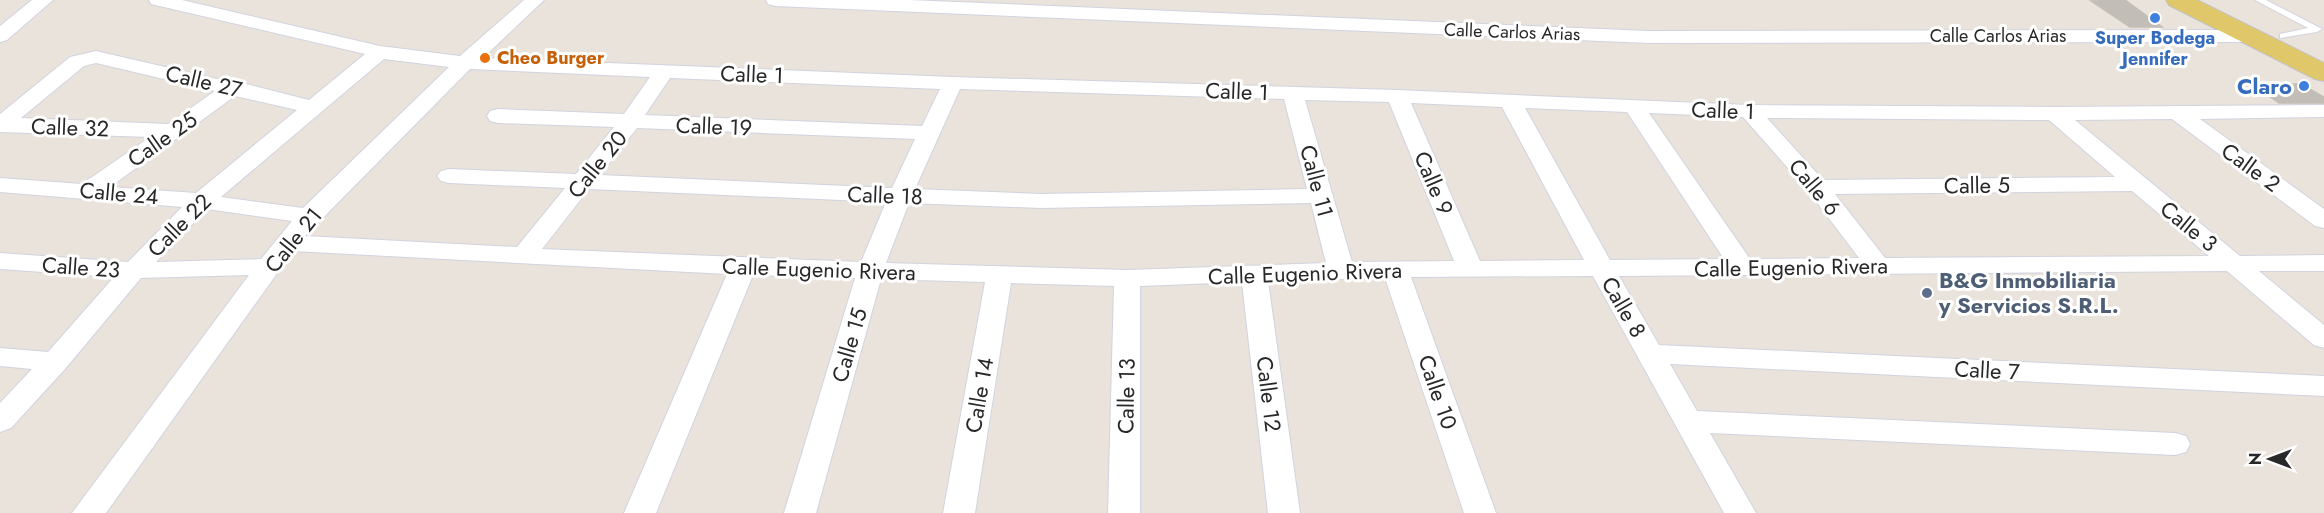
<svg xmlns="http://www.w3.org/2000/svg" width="2324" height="513" font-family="Jost,sans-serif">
	<rect width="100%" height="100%" fill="#e9e3db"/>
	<path fill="#c2bdb7" stroke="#c4bfb6" stroke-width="1.5" d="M2125 0 2162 27H2130L2091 1Z
		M2252 84H2301L2324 97V103H2279Z"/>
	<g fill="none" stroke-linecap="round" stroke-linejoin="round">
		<defs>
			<path id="lane" d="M2255 0H2266L2322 29 2317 32 2280 38V34L2308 28Z"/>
			<path id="street" d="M32 0H53L7 40 0 42V26Z
				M149 0H182L380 46 460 56 524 0H544L483 58 953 77 1397 90 1749 105 2054 107 2324 105V117L2200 119 2324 209V228L2315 226 2172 119 2075 120 2240 256 2324 255V271H2259L2324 325V348L2314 345 2227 271 1619 276 1659 345 2324 376V396L1670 364 1697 411 2175 433 2186 436 2190 444 2186 452 2175 455 1710 433 1756 513H1724L1593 276 1411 277 1496 513H1464L1385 278 1268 281 1300 513H1268L1242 282 1140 286V513H1108L1114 286 1011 283 975 513H943L985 282 881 279 816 513H784L855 278 753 275 656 513H624L727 274 293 251 106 513H72L249 275 141 278 65 369 11 428 0 432V403L32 369 0 366V348L48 352 114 277 0 269V253L128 262 182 207 0 192V178L82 184 150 137 0 132V114L70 57 96 51 230 82 234 81 309 100 365 54 151 4ZM384 59 449 67 303 208 221 197ZM96 63 215 91 168 124 21 118 84 66ZM470 69 650 77 624 114 498 109 490 111 487 116 490 121 498 123 614 127 576 174 449 169 441 171 437 176 441 181 449 183 565 188 517 247 305 236ZM670 78 940 89 922 126 645 115ZM960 89 1284 99 1307 189 1040 194 915 189ZM235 96 297 110 196 193 110 187ZM1305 100 1389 102 1454 261 1352 262ZM1411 103 1502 107 1584 260 1480 261ZM1525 108 1627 112 1724 259 1610 260ZM1649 113 1743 117 1809 192 1859 258 1750 259ZM1767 118 2049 120 2115 177 1823 180ZM637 128 915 139 892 188 600 175ZM589 189 886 202 861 262 542 249ZM2132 191 2209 256 1885 258 1835 194ZM909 203 1040 208 1311 203 1326 263 1127 270 886 263ZM207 209 292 221 261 259 156 262Z
				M766 0H909L1649 31 2249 30 2256 32 2259 36 2256 40 2249 42 1649 43 775 6 768 4Z"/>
			<path id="primary" d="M2166 0H2197L2324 63V81L2315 79 2169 5Z"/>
		</defs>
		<use href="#lane" stroke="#d1d3e0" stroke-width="2"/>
		<use href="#street" stroke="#d1d3e0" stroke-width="2"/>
		<use href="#primary" stroke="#c3c3c3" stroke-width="2"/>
		<use href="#lane" fill="#fff" fill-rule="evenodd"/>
		<use href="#street" fill="#fff" fill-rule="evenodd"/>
		<use href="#primary" fill="#e0c769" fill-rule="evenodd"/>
	</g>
	<g fill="#3f7fe0" stroke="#fff" stroke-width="2">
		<circle cx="2155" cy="18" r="6"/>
		<circle cx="2304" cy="86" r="6"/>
	</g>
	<circle fill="#e8710a" stroke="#fff" stroke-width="2" cx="485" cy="58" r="6"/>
	<circle fill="#5c6f8a" stroke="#fff" stroke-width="2" cx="1927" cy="293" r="6"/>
	<g text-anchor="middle" stroke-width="6" stroke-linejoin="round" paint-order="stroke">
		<g font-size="18" fill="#282828" stroke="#fff">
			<text transform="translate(1512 32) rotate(2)" y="6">Calle Carlos Arias</text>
			<text x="1998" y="42">Calle Carlos Arias</text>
		</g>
		<g font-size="18" font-weight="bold" fill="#366cbe" stroke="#fff">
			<text x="2155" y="44">Super Bodega<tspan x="2155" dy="21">Jennifer</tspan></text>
		</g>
		<g font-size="18" font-weight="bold" fill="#c56008" stroke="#fff" text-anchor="start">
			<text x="497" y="64">Cheo Burger</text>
		</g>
		<g font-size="22" fill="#282828" stroke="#fff">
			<text transform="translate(752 74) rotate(2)" y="8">Calle 1</text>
			<text transform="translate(204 81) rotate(13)" y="8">Calle 27</text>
			<text transform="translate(1237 91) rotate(2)" y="8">Calle 1</text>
			<text transform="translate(1723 110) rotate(2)" y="8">Calle 1</text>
			<text transform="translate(714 126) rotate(2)" y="8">Calle 19</text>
			<text transform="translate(70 127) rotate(2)" y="8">Calle 32</text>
			<text transform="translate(162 139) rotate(-35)" y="8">Calle 25</text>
			<text transform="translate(597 164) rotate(-51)" y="8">Calle 20</text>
			<text transform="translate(2251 167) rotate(36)" y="8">Calle 2</text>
			<text transform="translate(1317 181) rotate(75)" y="8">Calle 11</text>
			<text transform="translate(1434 183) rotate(67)" y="8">Calle 9</text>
			<text transform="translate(1977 185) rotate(-1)" y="8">Calle 5</text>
			<text transform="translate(1815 187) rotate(50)" y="8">Calle 6</text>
			<text transform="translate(119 193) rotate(5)" y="8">Calle 24</text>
			<text transform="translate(885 195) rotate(2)" y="8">Calle 18</text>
			<text transform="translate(179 225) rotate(-45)" y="8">Calle 22</text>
			<text transform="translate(2189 226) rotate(39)" y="8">Calle 3</text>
			<text transform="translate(293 240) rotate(-51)" y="8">Calle 21</text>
			<text transform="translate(81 267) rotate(4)" y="8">Calle 23</text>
			<text transform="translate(1791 267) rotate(-1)" y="8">Calle Eugenio Rivera</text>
			<text transform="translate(819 269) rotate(2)" y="8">Calle Eugenio Rivera</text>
			<text transform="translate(1305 273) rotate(-2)" y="8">Calle Eugenio Rivera</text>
			<text transform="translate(1624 307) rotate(60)" y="8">Calle 8</text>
			<text transform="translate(849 345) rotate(-74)" y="8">Calle 15</text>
			<text transform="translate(1987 370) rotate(3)" y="8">Calle 7</text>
			<text transform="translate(1438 392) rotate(71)" y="8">Calle 10</text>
			<text transform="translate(1269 394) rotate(83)" y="8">Calle 12</text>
			<text transform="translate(979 395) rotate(-80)" y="8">Calle 14</text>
			<text transform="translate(1126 396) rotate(-89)" y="8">Calle 13</text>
		</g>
		<g font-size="22" font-weight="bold" fill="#366cbe" stroke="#fff" text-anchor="end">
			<text x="2292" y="94">Claro</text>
		</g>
		<g font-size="22" font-weight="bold" fill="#4e5e75" stroke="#fff" text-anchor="start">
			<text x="1939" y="288">B&amp;G Inmobiliaria<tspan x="1939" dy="25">y Servicios S.R.L.</tspan></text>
		</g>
	</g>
	<g transform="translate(2270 459) rotate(270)" stroke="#ffffff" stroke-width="4.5" paint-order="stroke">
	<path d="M0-4.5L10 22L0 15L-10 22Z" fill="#282828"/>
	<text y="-9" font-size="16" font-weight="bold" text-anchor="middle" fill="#282828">N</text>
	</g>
</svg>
